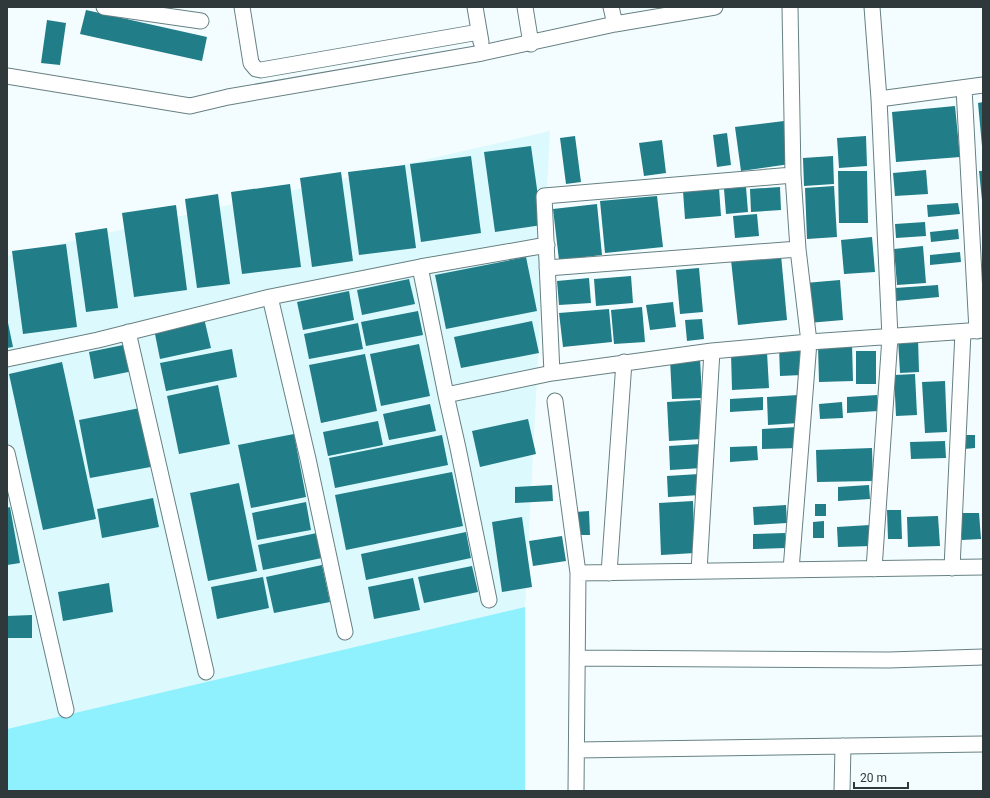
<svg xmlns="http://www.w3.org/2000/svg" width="990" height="798" font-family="Roboto,sans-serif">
	<rect width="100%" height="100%" fill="#f3fdff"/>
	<path fill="#dcf9fd" d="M550 131 525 607 7 729V256Z"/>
	<path fill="#8ef1fd" d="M525 607V791H7V729Z"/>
	<path fill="#217d87" d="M86 10 207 37 202 61 80 34Z
		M47 20 66 23 60 65 41 63Z
		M983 102V146H982L978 103Z
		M955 106 960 157 896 162 892 112Z
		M784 121 790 164 741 171 735 127Z
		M727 133 731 165 717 167 713 135Z
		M575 136 581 182 566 184 560 138Z
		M866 136 867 166 839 168 837 138Z
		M662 140 666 173 644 176 639 143Z
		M531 146 542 225 495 232 484 152Z
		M471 156 481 233 421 242 410 164Z
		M833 156 834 184 804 186 803 158Z
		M405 165 416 248 359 255 348 172Z
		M926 170 928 194 895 196 893 173Z
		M838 171H867L868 223H839Z
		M979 171H983V200H982Z
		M341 172 353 261 312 267 300 178Z
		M290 184 301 267 242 274 231 192Z
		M834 186 837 237 807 239 805 188Z
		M746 187 748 212 726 214 724 189Z
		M780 187 781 210 751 212 750 189Z
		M719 188 721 216 685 219 683 191Z
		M218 194 230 284 197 288 185 199Z
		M657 196 663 247 605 253 600 201Z
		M958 203 960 214 928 217 927 205Z
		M597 204 602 255 559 260 553 209Z
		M176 205 187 290 134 297 122 213Z
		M757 214 759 236 735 238 733 216Z
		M925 222 926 236 896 238 895 224Z
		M107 228 118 308 86 312 75 233Z
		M958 229 959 239 931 242 930 232Z
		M872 237 875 272 844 274 841 240Z
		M66 244 77 327 23 334 12 251Z
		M923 246 926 283 897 285 894 249Z
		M960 252 961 262 930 265V255Z
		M781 255 787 320 738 325 731 260Z
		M526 257 537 311 446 329 435 275Z
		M699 268 703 312 680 314 676 270Z
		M631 276 633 303 596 306 594 279Z
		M589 278 591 303 559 305 557 281Z
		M409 279 415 304 362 315 357 290Z
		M840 280 843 320 808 323 805 283Z
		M938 285 939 297 896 301 895 288Z
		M349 291 354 320 303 330 297 302Z
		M673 302 676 327 650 330 646 305Z
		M642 307 645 342 614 344 611 310Z
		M609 309 612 342 563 347 559 313Z
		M418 311 423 335 366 346 361 322Z
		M7 318 13 347 7 348Z
		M204 318 211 348 160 359 154 329Z
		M702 319 704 339 687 341 685 320Z
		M532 321 539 353 461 368 454 337Z
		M358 323 363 349 309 359 304 334Z
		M918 338 919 372 900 373 898 339Z
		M128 344 133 371 94 379 89 352Z
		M419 344 430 396 381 406 370 354Z
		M852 344 853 381 819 382 818 345Z
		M800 345 802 375 780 376 779 346Z
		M232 349 237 377 166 391 160 363Z
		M856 351H876V384H856Z
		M767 352 769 388 732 390 731 353Z
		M365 354 377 411 321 423 309 365Z
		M700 358 702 398 672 399 670 359Z
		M62 362 96 519 43 530 9 374Z
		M915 374 917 415 896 416 894 375Z
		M945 381 947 432 925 433 922 382Z
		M218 385 230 444 179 454 167 396Z
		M798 395 799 423 768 425 767 397Z
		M877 395 878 411 847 413V397Z
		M763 397V410L730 412V399Z
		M700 400 702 439 669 441 667 402Z
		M842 402 843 418 820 419 819 404Z
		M430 404 436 431 389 440 383 414Z
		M145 407 156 466 90 478 79 420Z
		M528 419 536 454 480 467 472 431Z
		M378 421 383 445 328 456 323 432Z
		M797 427 798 448 762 449V429Z
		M294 434 306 497 251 508 238 445Z
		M442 435 448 465 335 488 329 458Z
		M963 435H975V448L964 449Z
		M945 441 946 458 911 459 910 442Z
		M701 444 702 468 670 470 669 446Z
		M757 446 758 460 730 462V447Z
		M872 448 873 481 817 482 816 450Z
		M452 472 463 526 346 550 335 495Z
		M699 474 700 495 668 497 667 476Z
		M239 483 257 571 208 581 190 493Z
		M552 485 553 501 515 503V487Z
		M869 485 870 499 838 501V487Z
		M153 498 159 527 102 538 97 509Z
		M693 501 695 553 661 555 659 503Z
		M306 502 311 530 257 540 252 513Z
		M815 504H826V516H815Z
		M786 505 787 523 754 525 753 507Z
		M10 507 20 563 7 565V508Z
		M887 510H901L902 539H888Z
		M589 511 590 535H576L575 512Z
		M960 513H979L981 539 962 540Z
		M938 516 940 546 908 547 907 517Z
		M522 517 532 587 502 592 492 522Z
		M824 521V538H813V522Z
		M870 525 871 546 838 547 837 527Z
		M466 532 471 558 366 580 361 554Z
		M317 533 322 558 263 570 258 545Z
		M785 533 786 548 753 549V534Z
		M562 536 566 561 533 566 529 541Z
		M322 565 330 602 274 613 266 577Z
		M472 566 478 592 424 603 418 577Z
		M263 577 269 608 217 619 211 587Z
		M413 578 420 610 374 619 368 587Z
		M109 583 113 612 63 621 58 592Z
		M32 615V638H7V616Z"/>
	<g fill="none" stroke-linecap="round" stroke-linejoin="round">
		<defs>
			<path id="minor" d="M104 7 201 21
				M242 7 251 63 256 69 261 70 479 32
				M475 7 481 42
				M525 7 531 44
				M611 7 615 24
				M790 7 793 175 798 249 809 342 791 570
				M872 7 879 99
				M7 76 190 106 228 97 482 53 615 24 715 7
				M964 88 977 331
				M420 267 446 395
				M547 268 798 249
				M270 297 308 459 345 632
				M128 332 206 672
				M7 359 98 340 270 297 420 267 547 245
				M552 373 544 196 793 175
				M555 401 578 573 576 791
				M7 453 66 710
				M952 568 963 332
				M874 569 890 337 879 99 983 85
				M699 571 712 351
				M578 573 983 567
				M609 573 624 362
				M489 600 458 448 446 395 552 373 712 351 809 342 983 330
				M577 658 889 660 983 657
				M577 750 983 744
				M842 791 843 746"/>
		</defs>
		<use href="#minor" stroke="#678083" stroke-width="17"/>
		<use href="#minor" stroke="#fff" stroke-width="15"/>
	</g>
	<rect width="990" height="798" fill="none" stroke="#2f393b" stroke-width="16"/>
	<path d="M854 782v6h54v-6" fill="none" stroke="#2f393b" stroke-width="2"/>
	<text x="860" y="782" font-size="12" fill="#2f393b" stroke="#f3fdff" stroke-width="3" paint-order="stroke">20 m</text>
</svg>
